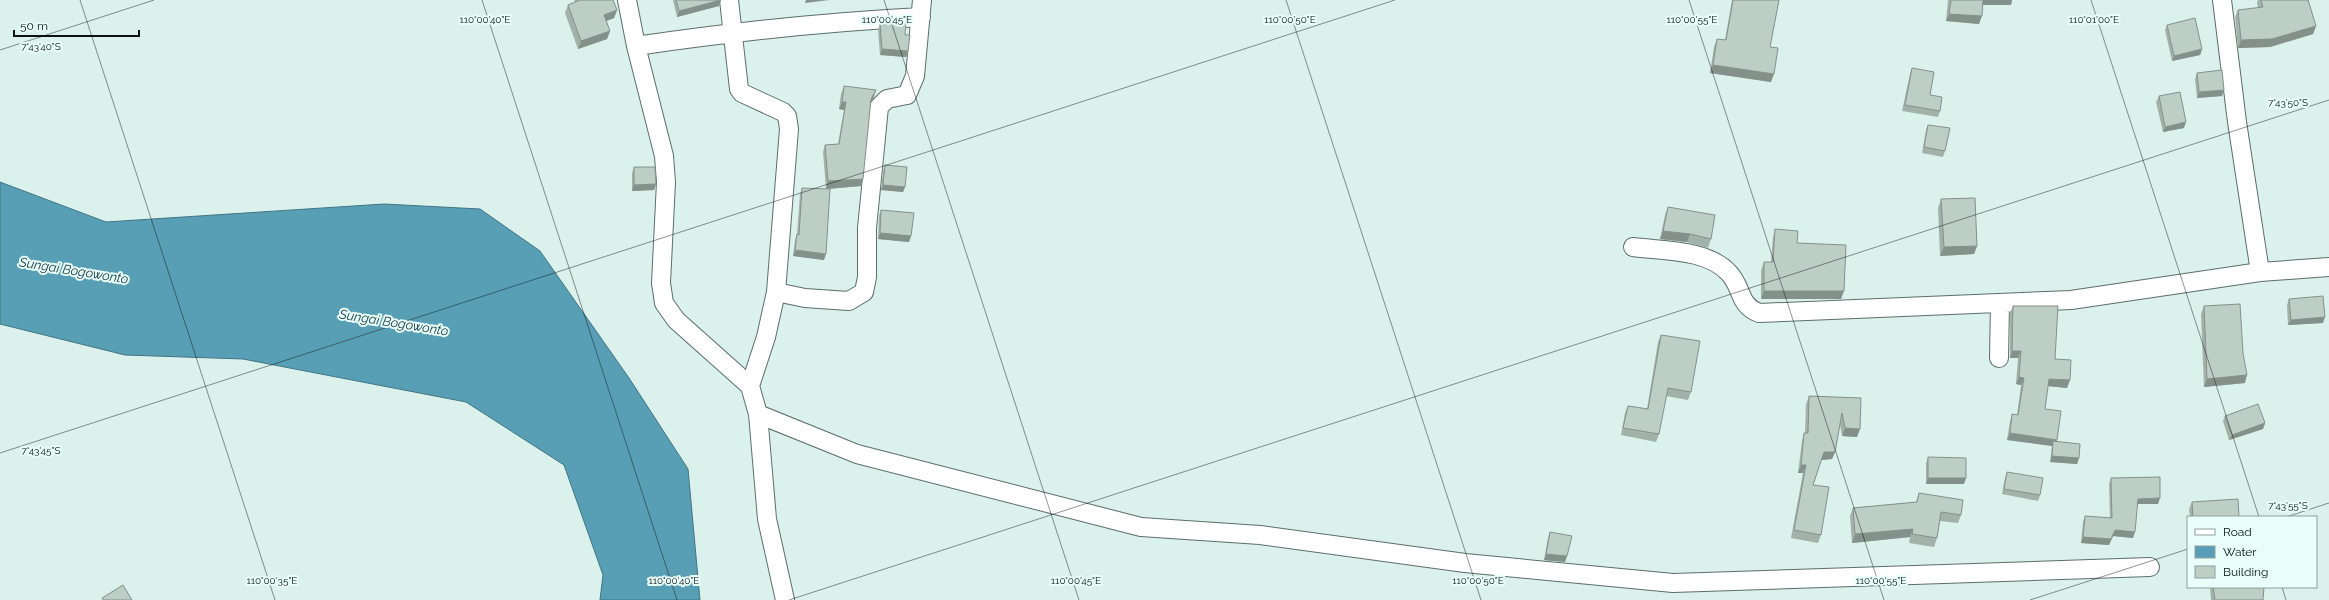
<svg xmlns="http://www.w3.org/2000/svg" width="2329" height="600" font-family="Raleway,sans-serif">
	<rect width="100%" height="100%" fill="#dbf1ec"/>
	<path fill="#589fb5" stroke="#417584" d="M0 182 106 222 384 204 480 209 540 251 629 378 688 469 700 600H600L603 575 564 465 466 402 243 359 125 355 0 324Z"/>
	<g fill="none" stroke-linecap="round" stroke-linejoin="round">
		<defs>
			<path id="minor" d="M627 0 636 46 664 156 666 182 661 283 664 303 676 320 750 386 758 414 767 519 785 600
				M729 0 739 89 742 93 783 112 787 116 789 129 776 292 766 337 750 386
				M2222 0 2237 122 2260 272
				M636 46C731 32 825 22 921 17
				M1633 247C1664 251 1707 249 1729 273 1743 288 1738 305 1759 313L2071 300 2260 272 2329 267
				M776 292 805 298 849 301 864 292 867 277V228L879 107 887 99 907 95 915 76 922 0
				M1999 358 2000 303
				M758 414 857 454 1141 527 1260 535 1465 563 1673 583 2150 567"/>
		</defs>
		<use href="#minor" stroke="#5b6e6a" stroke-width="20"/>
		<use href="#minor" stroke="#fff" stroke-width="18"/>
	</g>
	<path fill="#a3b2a9" d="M574 0H613L617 10 614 18 606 21 610 31 607 39 578 49 565 13 568 5 575 2Z
		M673 0H721L719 6 677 17Z
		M1732 0H1779L1770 47 1771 82 1710 73 1714 47 1717 39 1725 40Z
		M1948 0H2012L2011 5H1983L1979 24 1946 21Z
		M2258 0H2308L2316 26 2313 34 2270 47 2238 48 2235 17 2238 10 2258 8 2257 2Z
		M880 24 905 35 908 51 906 57 880 55 878 30Z
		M2167 25 2202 49 2200 55 2172 61 2165 30Z
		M1912 68 1930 95 1940 111 1938 117 1902 111 1910 74Z
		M2197 73 2222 96 2197 98 2195 79Z
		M844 86 874 97 871 102 861 186 826 189 823 152 825 145 838 144 844 110 839 109 841 94Z
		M2159 96 2184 128 2163 132 2156 102Z
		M1928 125 1945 151 1943 157 1922 153 1926 130Z
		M885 165 905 187 903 192 881 190 883 171Z
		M634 167 656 184 654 190 632 191V173Z
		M802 188 824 260 793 256 795 240 797 234 800 194Z
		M1941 199 1977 246 1974 254 1940 256 1938 208Z
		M1668 207 1711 239 1708 248 1687 242 1660 239 1665 215Z
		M881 210 911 236 909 242 878 239 879 216Z
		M1775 229 1797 243 1841 299H1761V270L1764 262H1771L1773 237Z
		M2289 299 2323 323 2288 325 2287 305Z
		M2013 306 2055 359 2070 380 2067 388 2048 386 2045 409 2057 442 2079 458 2077 464 2050 462 2052 446 2007 440 2010 421 2012 414 2017 415 2021 385 2016 384 2018 358H2010V313Z
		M2204 306 2243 353 2245 383 2204 387 2201 314Z
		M1661 335 1691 392 1688 400 1666 396 1659 434 1656 442 1621 435 1625 413 1628 406 1647 409 1658 342Z
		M1809 396 1861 398 1857 437 1842 436 1840 425 1835 452 1832 459 1821 460 1813 485 1821 535 1818 543 1791 538 1803 473H1798L1802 441 1804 433H1805L1806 404Z
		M2225 416 2265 423 2263 429 2229 440 2223 421Z
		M1928 457 1964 484H1926V463Z
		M2007 472 2040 495 2038 501 2002 494 2005 478Z
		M2111 478 2158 504H2137L2133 538 2113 536 2109 545 2081 543 2083 522 2085 516 2110 518 2109 484Z
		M1919 493 1961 515 1958 523 1940 521 1937 538 1934 547 1909 543 1910 537 1852 543 1850 516 1853 508 1916 502Z
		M2192 502 2239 517H2190L2189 509Z
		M1550 532 1567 556 1565 562 1544 560 1548 538Z
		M2210 587H2264L2263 600H2211Z"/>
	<path fill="#84918a" d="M721 0 719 6 677 17 679 11Z
		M806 0H829L805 3Z
		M1982 0H2012L2011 5H1981Z
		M617 10 614 18 601 23 604 15Z
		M1949 14 1982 16 1979 24 1946 21Z
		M2316 26 2313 34 2270 47 2238 48 2241 40Z
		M610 31 607 39 578 49 581 41Z
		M882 49 908 51 906 57 880 55Z
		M2202 49 2200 55 2172 61 2174 56Z
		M1713 65 1774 74 1771 82 1710 73Z
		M876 90 874 97 869 106 871 99Z
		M2224 90 2222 96 2197 98 2199 92Z
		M842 102H846L844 110 839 109Z
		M2186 122 2184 128 2163 132 2165 127Z
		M863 179 861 186 826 189 828 181Z
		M656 184 654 190 632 191 634 185Z
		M883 185 905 187 903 192 881 190Z
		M1663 231 1690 234 1687 242 1660 239Z
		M880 233 911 236 909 242 878 239Z
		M1977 246 1974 254 1940 256 1944 247Z
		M795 250 826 254 824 260 793 256Z
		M1764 291H1844L1841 299H1761Z
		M2325 317 2323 323 2288 325 2291 320Z
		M2012 351H2021L2018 358H2010Z
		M2247 375 2245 383 2204 387 2207 379Z
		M2019 377 2024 378 2021 385 2016 384Z
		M2049 379 2070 380 2067 388 2047 386Z
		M2265 423 2263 429 2229 440 2232 435Z
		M1845 428 1860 429 1857 437 1842 436Z
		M2010 433 2057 440 2055 447 2053 441 2052 446 2007 440Z
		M1824 452H1835L1832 459 1821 460Z
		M2052 456 2079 458 2077 464 2050 462Z
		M1801 465H1806L1803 473H1798Z
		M1928 478H1966L1964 484H1926Z
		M2160 498 2158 504H2135L2138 499Z
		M1913 529 1910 537 1852 543 1855 534Z
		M2115 530 2135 532 2133 538 2113 536 2109 545 2081 543 2083 537Z
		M1546 554 1567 556 1565 562 1544 560Z"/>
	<path fill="#bdcfc5" stroke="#84918a" d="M580 0H613L617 10 604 15 610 31 581 41 568 5Z
		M676 0H721L679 11Z
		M1733 0H1779L1770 47 1778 48 1774 74 1713 65 1717 39 1726 40Z
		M1951 0H1983L1982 16 1949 14Z
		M2261 0H2308L2316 26 2272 39 2241 40 2238 10 2263 7Z
		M2195 18 2202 49 2174 56 2167 25Z
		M906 23 905 35H910L908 51 882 49 880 24Z
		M1912 68 1934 72 1930 95 1942 97 1940 111 1905 105Z
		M2222 70 2224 90 2199 92 2197 73Z
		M844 86 876 90 871 99 863 179 828 181 825 145 839 144 846 102H842Z
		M2180 92 2186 122 2165 127 2159 96Z
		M1928 125 1950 128 1945 151 1924 147Z
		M885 165 907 167 905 187 883 185Z
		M634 167H655L656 184 634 185Z
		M802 188 830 189 826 254 795 250 797 234 799 235Z
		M1975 198 1977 246 1944 247 1941 199Z
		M1668 207 1715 215 1711 239 1690 234 1663 231Z
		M881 210 914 213 911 236 880 233Z
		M1775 229 1798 231 1797 243 1846 245 1844 291H1764V262H1773Z
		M2323 296 2325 317 2291 320 2289 299Z
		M2240 304 2243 353 2247 375 2207 379 2204 306Z
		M2013 306H2058L2055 359 2071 360 2070 380 2049 379 2045 409 2061 411 2057 440 2010 433 2012 414 2018 415 2024 378 2019 377 2021 351H2012Z
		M1661 335 1700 341 1691 392 1668 388 1659 434 1623 428 1628 406 1648 409Z
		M1809 396 1861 398 1860 429 1845 428 1842 413 1835 452H1824L1813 485 1829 487 1821 535 1794 530 1806 465H1801L1804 433H1808Z
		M2258 404 2265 423 2232 435 2225 416Z
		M2053 441 2080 444 2079 458 2052 456Z
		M1928 457 1966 458V478H1928Z
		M2007 472 2043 478 2040 495 2004 489Z
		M2160 477V498L2138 499 2135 532 2115 530 2111 539 2083 537 2085 516 2112 518 2111 478Z
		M1919 493 1963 500 1961 515 1941 512 1937 538 1912 534 1913 529 1855 534 1853 508 1917 502Z
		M2238 499 2239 517H2193L2192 502Z
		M1550 532 1572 536 1567 556 1546 554Z
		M123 585 132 600H103L102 598Z
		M2213 587H2264L2263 600H2215Z"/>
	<path fill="none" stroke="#0a1210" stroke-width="1" stroke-opacity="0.45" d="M80 0 275 600M482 0 677 600M884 0 1079 600M1286 0 1481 600M1689 0 1884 600M2091 0 2259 517M0 50 154 0M0 453 1395 0M2286 517 2329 503M2282 587 2286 600M789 600 2329 100M2030 600 2188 549"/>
	<g text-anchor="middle" stroke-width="4" stroke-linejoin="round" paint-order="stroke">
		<g font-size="13" font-style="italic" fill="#173943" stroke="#e8fffa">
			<text transform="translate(74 270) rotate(9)" y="5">Sungai Bogowonto</text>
			<text transform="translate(394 322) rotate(9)" y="5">Sungai Bogowonto</text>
		</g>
	</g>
	<g font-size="10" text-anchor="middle" fill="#0a1210" stroke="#e8fffa" stroke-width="4" stroke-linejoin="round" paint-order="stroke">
		<text x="485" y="23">110°00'40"E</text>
		<text x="887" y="23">110°00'45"E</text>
		<text x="1290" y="23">110°00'50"E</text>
		<text x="1692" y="23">110°00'55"E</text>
		<text x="2094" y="23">110°01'00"E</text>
		<text x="41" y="50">7°43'40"S</text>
		<text x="2288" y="106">7°43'50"S</text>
		<text x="41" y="454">7°43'45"S</text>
		<text x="2288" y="509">7°43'55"S</text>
		<text x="272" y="584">110°00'35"E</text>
		<text x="674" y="584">110°00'40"E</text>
		<text x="1076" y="584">110°00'45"E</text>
		<text x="1478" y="584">110°00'50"E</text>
		<text x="1881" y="584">110°00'55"E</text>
	</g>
	<rect x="2187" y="516" width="130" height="72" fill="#e8fffa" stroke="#8fa09c"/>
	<rect x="2195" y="529" width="20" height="6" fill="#ffffff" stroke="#8fa09c"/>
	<text x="2223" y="536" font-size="12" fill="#0a1210">Road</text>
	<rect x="2195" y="546" width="20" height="12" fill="#589fb5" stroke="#8fa09c"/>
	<text x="2223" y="556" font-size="12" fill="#0a1210">Water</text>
	<rect x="2195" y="566" width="20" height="12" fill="#bdcfc5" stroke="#8fa09c"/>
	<text x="2223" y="576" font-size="12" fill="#0a1210">Building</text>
	<path d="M14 30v6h125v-6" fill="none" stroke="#0a1210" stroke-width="2"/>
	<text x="20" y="30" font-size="12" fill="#0a1210" stroke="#e8fffa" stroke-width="3" paint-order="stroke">50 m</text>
</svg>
